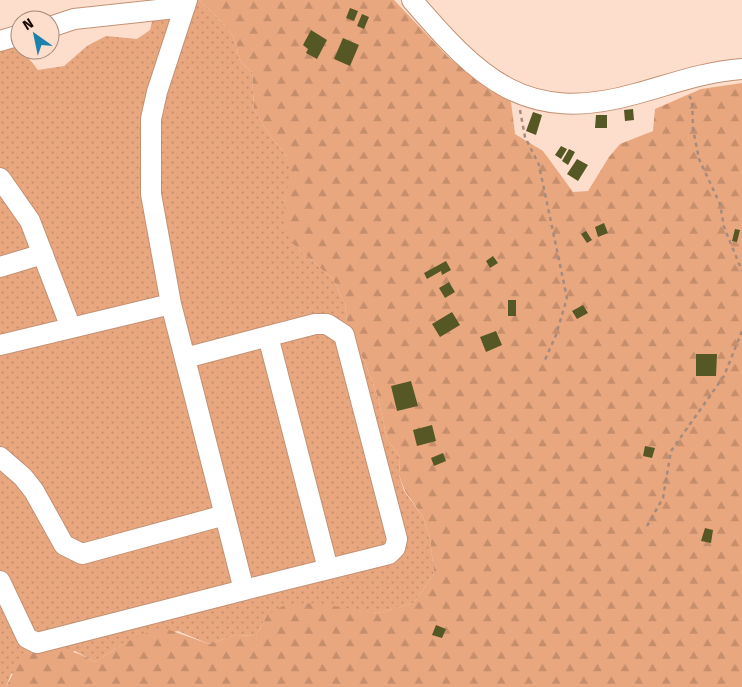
<svg xmlns="http://www.w3.org/2000/svg" width="742" height="687" font-family="'Fira Sans',sans-serif">
	<defs>
		<pattern id="grass-dots" width="8" height="8" patternUnits="userSpaceOnUse" patternTransform="scale(1.25)"><rect width="8" height="8" fill="#e9a77f"/><path d="M2 2h.1M6 6h.1" fill="none" stroke="#c78e6c" stroke-width="1.8" stroke-linecap="round"/></pattern>
		<pattern id="forest-firs" width="22" height="20" patternUnits="userSpaceOnUse" patternTransform="scale(1.25)"><rect width="22" height="20" fill="#e9a77f"/><path d="M5 1l3.5 6h-7zM16 11l3.5 6h-7z" fill="#c78e6c"/></pattern>
	</defs>
	<rect width="100%" height="100%" fill="#fdddcb"/>
	<path fill="url(#grass-dots)" d="M149 0H199C211 12 223 21 232 35 243 52 230 56 252 72L254 109 268 133 286 155 292 172 284 203 294 245 333 279 345 305 349 338 364 360 378 397 387 439 400 457 399 475 404 491 423 517 430 538 434 574 414 603 378 613 346 609 267 615 256 636 236 635 209 644 178 631 124 643 95 662 75 651 11 674 6 687H0V36L22 50 38 70 64 66 87 46 106 36 137 39 150 30 154 13Z"/>
	<path fill="url(#forest-firs)" d="M199 0H394L448 57 511 102 515 134 543 151 573 192 588 191 609 157 620 144 653 131 655 109 701 89 742 83V687H6L25 650C55 647 69 647 95 662L124 643 161 627 209 644 236 635 256 636 267 615 285 605 313 603 378 613 414 603 434 574 430 538 423 517 405 491 399 475 400 457 387 439 378 397 364 360 349 338 345 305 333 279 294 245 285 228 284 203 291 172 286 155 268 133 254 109 252 72C230 56 243 52 232 35 223 21 211 12 199 0Z"/>
	<path fill="#555824" d="M350 8 358 11 354 21 346 18Z
		M362 14 369 17 364 29 357 26Z
		M311 30 327 40 317 59 306 53 308 49 303 45Z
		M343 38 359 45 350 66 334 59Z
		M633 109 634 120 625 121 624 110Z
		M533 112 542 115 536 135 526 131Z
		M596 115H607V128H595Z
		M561 146 567 149 561 159 555 155Z
		M569 149 575 152 568 165 562 161Z
		M577 159 588 165 578 181 567 174Z
		M604 223 608 233 598 237 595 227Z
		M735 229 740 230 737 242 732 241Z
		M586 231 592 240 587 243 581 234Z
		M493 256 498 263 490 268 486 261Z
		M446 261 451 270 442 275 441 271 427 279 424 273Z
		M449 282 455 292 445 298 439 288Z
		M508 300H516V316H508Z
		M583 305 588 313 577 319 572 311Z
		M452 312 460 325 440 337 432 324Z
		M496 331 502 345 486 352 480 337Z
		M696 354H717L716 376H696Z
		M411 381 418 406 397 411 391 386Z
		M432 425 436 441 417 446 413 430Z
		M645 446 655 448 652 458 643 456Z
		M443 453 446 461 434 466 431 458Z
		M705 528 713 530 711 543 701 541Z
		M436 625 446 629 442 638 432 635Z"/>
	<g fill="none" stroke-linecap="round" stroke-linejoin="round">
		<defs>
			<path id="minor" d="M412 0C479 78 525 125 635 94 672 84 703 72 742 69
				M50 27 74 19 185 7
				M0 41 20 35
				M0 178 30 221 71 328
				M0 267 43 254
				M268 336 328 569
				M0 345 171 304
				M185 358 315 324H327L344 335 397 539 395 548 389 554 244 590
				M0 457 23 477 34 491 64 545 82 554 225 515
				M0 581 27 638 37 643 244 590 171 304 151 194V119L157 92 187 0"/>
		</defs>
		<use href="#minor" stroke="#c39275" stroke-width="22"/>
		<path stroke="#a58b7e" stroke-width="2.5" stroke-dasharray="4 4" stroke-linecap="butt" d="M689 96 692 100 693 129 699 159 720 204 724 227 742 271
			M520 110 525 137 539 165 567 298 556 335 544 362
			M647 526 663 498 671 451 724 376 742 331"/>
		<use href="#minor" stroke="#fff" stroke-width="20"/>
	</g>
	<g transform="translate(35 35) rotate(327)"><circle r="24" fill="#fdddcb" stroke="#a1877a"/>
	<path d="M0-4L9 19L0 12L-9 19Z" fill="#1b82ab"/>
	<text y="-8" font-size="14" font-weight="bold" text-anchor="middle" fill="#170601">N</text>
	</g>
</svg>
